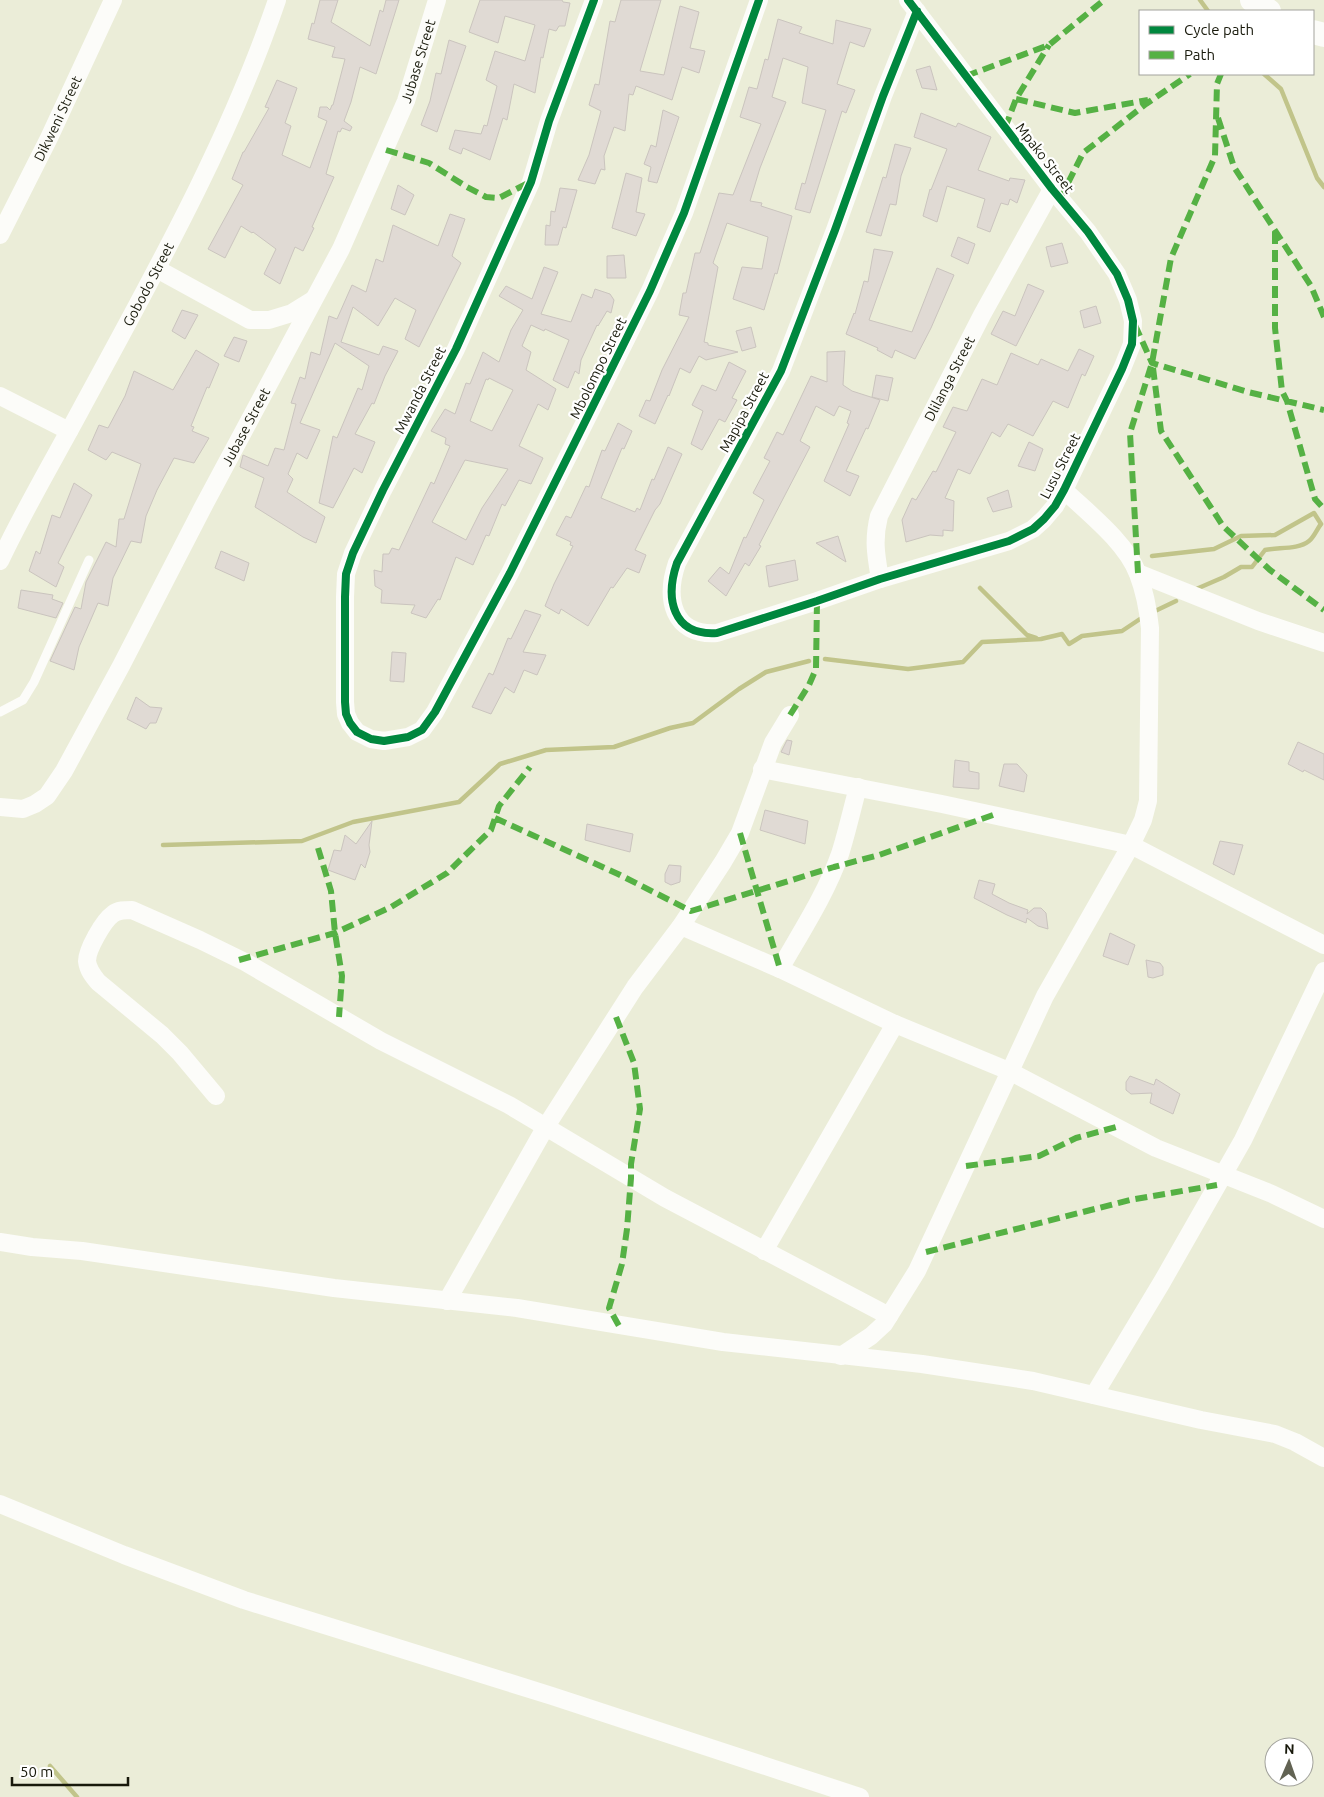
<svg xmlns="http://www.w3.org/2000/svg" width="1324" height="1797" font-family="Ubuntu,sans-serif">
	<rect width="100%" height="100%" fill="#ebedd8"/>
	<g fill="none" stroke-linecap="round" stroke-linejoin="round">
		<path stroke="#c1c48a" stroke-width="4.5" d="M1200 0 1208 11
			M1264 74 1281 89 1317 178 1324 187
			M1152 556 1214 549 1241 536 1275 535 1314 513 1321 524
			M980 588 1027 635 1036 638
			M1194 590 1224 577 1241 567H1252L1265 550C1278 547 1298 550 1309 541 1314 537 1317 529 1321 524
			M1153 612 1176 601
			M825 659 908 669 963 662 982 642 1041 639 1062 634 1069 644 1082 636 1122 631 1140 619
			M163 845 302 841 353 822 459 802 500 764 546 750 614 747 670 728 693 723 739 689 766 672 809 661
			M50 1766 77 1797"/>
	</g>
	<path fill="#e0dad4" stroke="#cac4be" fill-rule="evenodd" d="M320 0H338L331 22 370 46 380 10 383 12 386 0H399L376 74 360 67 351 102 344 121 352 127 350 131 342 128 340 132 338 131 326 174 334 177 312 227 314 228 303 251 295 247 280 284 264 274 276 249 253 232 252 233 241 226 225 258 208 249 243 185 232 179 243 152H244L269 108 265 107 277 80 297 88 285 123 291 126 282 155 310 168 327 121 318 117 320 107H327L330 110 332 105H333L345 59 332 57 335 47 308 39 312 23 314 24Z
		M480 0H562L563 2 570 3 565 26H559L556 31 549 29 543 58 541 57 535 93 514 84 507 120 503 118 490 160 463 148 461 154 449 149 455 130 481 134 484 125 487 126 497 86 486 80 495 51 525 61 535 25 505 16 498 43 469 32Z
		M621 0H661L640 71 664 75 680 6 699 12 690 48 705 51 699 73 682 67 672 100 636 86 633 95 629 94 625 131 614 127 604 156 605 170 601 169 595 184 578 180 589 155 601 111 589 105 595 84 599 85 610 21 615 22Z
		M778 19 802 27 799 33 833 44 836 20 871 29 864 47 850 42 837 84 855 90 846 113 842 111 810 213 795 209 802 183 805 184 826 110 802 103 808 67 783 58 772 97 786 102 760 168 750 201 762 203 761 206 792 216 777 274 775 273 764 310 733 299 742 267 762 269 768 237 727 223 713 263 718 267 704 342 708 343V345L738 352 706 360 699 356 690 373 680 368 669 396 668 395 655 424 639 416 646 400 650 401 662 370 689 317 679 315 683 293H686L695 253H700L719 193 733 195 761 124 740 117 749 87 757 89 765 59 768 60Z
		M449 40 466 46 437 132 421 125 430 101 436 73 441 74Z
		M930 66 937 90 922 88 916 70Z
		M663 110 679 117 657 183 648 181 651 167 644 164 651 145 656 147Z
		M921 113 956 127 958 123 991 137 978 170 1009 181 1010 178 1025 180 1017 203 1010 199 1008 205 1001 203 990 232 977 227 985 199 947 186 937 222 923 216 930 189 931 190 947 149 914 137Z
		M895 144 911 148 901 176 896 205 890 204 881 236 866 232 883 177 886 178Z
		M626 173 642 178 636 212 645 214 636 236 612 228Z
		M398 185 414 195 405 215 391 209Z
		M560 188 577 190 566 228 563 227 558 245H545L546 225 550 226 551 211 555 212Z
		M450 214 465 219 452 256 461 263 419 347 405 339 416 310 395 298 378 326 353 307 341 342 379 355 383 346 398 351 385 376 374 404 372 403 355 434 375 442 362 473 354 468 333 508 319 503 333 436 337 438 358 388 362 390 369 366 335 343 300 423 320 430 307 459 297 453 288 474 293 479 287 492 325 517 316 543 303 537 255 507 264 478 240 467 243 455 268 466 275 448 284 450 296 404 291 403 300 377 305 379 311 352 320 355 329 316 337 319 352 285 366 292 376 259 383 262 393 225 438 246Z
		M958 237 975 244 968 264 951 256Z
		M1062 243 1068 263 1051 267 1046 247Z
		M874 249 893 252 869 320 912 332 937 268 954 275 931 328 915 359 895 350 892 358 877 350 878 348 846 334 854 313 855 314 864 281 868 282Z
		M624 255 626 278H607V256Z
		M544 267 558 272 541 314 571 322 582 294 592 298 595 289 610 294 614 300 611 313 607 311 598 326 597 325 581 360 579 374 575 371 568 388 553 380 569 340 545 329 544 331 531 325 522 346 531 352 526 370 556 389 548 410 538 404 519 446 543 458 531 484 519 480 505 506 502 504 489 536 486 535 473 565 456 557 440 600 438 599 426 618 411 613 415 605 381 603 382 590 375 586 374 570 382 572 383 554H389L392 548 399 550 431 482 434 484 450 446 445 444 446 438 431 431 445 409 455 414 466 383 470 384 483 352 499 362 511 330 523 310 499 296 506 286 532 299ZM489 378 513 390 492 431 470 421 486 379 488 380ZM465 460 508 469 482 508 466 540 432 522Z
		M1028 284 1044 291 1016 346 991 334 1003 311 1015 316Z
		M1096 306 1101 323 1084 328 1080 311Z
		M182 310 198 315 185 339 172 331Z
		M751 327 756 347 742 351 736 331Z
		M234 337 247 341 239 362 224 356Z
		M1079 349 1094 356 1085 376 1082 374 1068 408 1053 401 1033 436 1008 424 1000 437 992 432 970 474 958 469 945 498 954 501 953 531 943 530V536L930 535 906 542 902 520 912 498 916 500 933 471 936 472 956 432 943 427 953 407 967 411 982 379 997 385 1011 353 1038 365 1041 359 1068 371Z
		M196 350 219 364 209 388 207 387 191 426 194 427 192 431 209 438 194 463 174 458 157 490 146 516 141 543 131 541 113 578 108 606 98 603 79 647 74 670 50 661 75 607 81 609 86 582 106 542 116 547 119 519H124L141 464 112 452 106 460 88 450 99 425 108 428 125 396 134 371 173 390Z
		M845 351 843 385 852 391 880 400 868 429 866 428 846 471 859 476 850 496 824 481 849 424 847 423 851 411 839 406 834 416 816 406 800 441 810 447 759 545 761 546 749 566 745 563 726 596 708 581 720 567 729 574 744 537 746 538 764 500 753 493 770 461 764 458 777 432 783 435 811 376 827 382V352Z
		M729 362 746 371 732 398 737 400 725 422 719 419 702 450 691 444 703 411 692 405 702 385 716 391Z
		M876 375 893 378 888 401 872 397Z
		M618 423 632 431 624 449 622 448 601 498 635 512 637 508 640 510 652 479 654 480 668 447 682 454 660 504 655 510 635 550 646 555 639 573 627 568 613 588 611 587 588 626 561 609 559 614 545 606 554 584 573 546 570 545 571 542 556 535 566 516 571 518 586 486 589 487 602 450 605 451Z
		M1029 442 1043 449 1035 471 1018 466Z
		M74 483 92 495 58 563 64 567 56 587 29 571 36 551 40 554 52 515 60 518Z
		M1008 490 1012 507 993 512 987 498Z
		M838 536 846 562 816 543Z
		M221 551 249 563 244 581 215 568Z
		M795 560 798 580 769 587 766 566Z
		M21 590 53 595 52 599 63 603 56 618 18 608Z
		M525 610 541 615 523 652 546 655 537 675 524 670 514 693 505 687 491 714 472 707 489 673 493 675 508 638 511 639Z
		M392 652 406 653 404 682 390 681Z
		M136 697 150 707 162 708 156 723H150L146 729 127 719Z
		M787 740 792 741 789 755 781 752Z
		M1298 742 1324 754V780L1304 770 1303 772 1288 764Z
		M955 760 969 762V771L979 773V789L953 787Z
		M1004 764H1017L1027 775 1024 792 999 786Z
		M765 810 808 821 805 844 760 830Z
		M372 821 369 845 370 852 365 868 361 864 355 880 328 870 334 850 341 851 345 835 356 844Z
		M587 824 633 834 630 852 585 840Z
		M1220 841 1243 845 1234 875 1213 864Z
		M669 865 681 866 680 882 671 885 665 882V874Z
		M979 880 995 884 992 894 1009 903 1028 910 1027 914 1034 908H1041L1046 913 1048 929 1038 926 1027 918 1026 923 1007 915 974 898Z
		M1110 933 1135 945 1128 965 1103 956Z
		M1146 960 1160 963 1163 967V975L1153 978 1148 977Z
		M1130 1076 1154 1085 1156 1079 1180 1094 1173 1114 1150 1103 1152 1093 1131 1094 1126 1090V1082Z"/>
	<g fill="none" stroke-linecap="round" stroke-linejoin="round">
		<path stroke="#fcfcf9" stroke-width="9" d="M0 712 23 700 34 682 89 560"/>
		<g stroke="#fcfcf9" stroke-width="18">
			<path d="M594 0 549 121 531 182 456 349 383 490 353 553 346 574 345 597V702L346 714 350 723 357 732 371 739 384 741 408 737 422 730 435 712 510 573 650 291 684 213 759 0"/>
			<path d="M908 0 1052 189 1088 232 1117 274 1128 300 1133 321 1132 344 1122 369 1064 490 1055 506 1044 519 1033 529 1009 541 880 579 817 601 717 633C672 636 665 598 677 563L781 371 835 230 883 96 917 11"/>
			<path id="s1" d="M0 235 49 138 113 0"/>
			<path d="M157 269 250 320H269L292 313 313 300"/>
			<path d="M0 396 69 431"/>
			<path id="s2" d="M0 561C24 510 53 461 80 411 152 278 228 144 277 0"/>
			<path d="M1138 573 1258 621 1324 643"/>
			<path id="s3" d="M880 579C876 555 873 540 879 516L982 315 1052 189"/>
			<path d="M762 769 942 804 1131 845 1324 945"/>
			<path id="s4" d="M0 807 23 809 35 804 47 796 64 771 121 666 202 509 341 249 406 101 437 0"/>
			<path d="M681 926 780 969 895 1024 1009 1071 1156 1148 1272 1194 1324 1219"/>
			<path d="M780 969C801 932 826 894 840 854 847 832 852 809 858 787"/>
			<path d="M216 1096 180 1053 162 1035 98 982C93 976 88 970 87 961 87 950 103 921 113 914 118 910 125 910 132 910L200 940 245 962 381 1041 509 1105 665 1198 889 1316"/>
			<path d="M0 1242 32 1247 82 1251 334 1288 517 1308 723 1342 922 1364 1033 1381 1201 1420 1275 1434 1295 1442 1324 1458"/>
			<path d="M764 1251 895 1024"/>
			<path d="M447 1301 545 1128 635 987 681 926 723 862 740 833 773 743 790 715"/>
			<path d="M841 1356 871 1336 884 1324 917 1271 1045 996 1131 845 1143 820 1148 801 1150 628C1148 609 1145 592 1138 574 1126 542 1088 513 1064 490"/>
			<path d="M1094 1395 1162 1282 1243 1140 1324 971"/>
			<path d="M0 1504 124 1555 244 1600 552 1696 860 1797"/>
		</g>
		<path stroke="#fcfcf9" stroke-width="24" d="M1252 0 1269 11
			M1313 32 1324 35"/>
		<path stroke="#55b144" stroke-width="6" stroke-dasharray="12 6" stroke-linecap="butt" d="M966 76 1049 45 1104 0
			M1016 99 1075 113 1148 100
			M1218 118 1234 167 1311 286 1324 317
			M1005 128 1016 99 1049 45
			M386 150 429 163 467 187 486 197 499 198 530 182
			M1060 199 1083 153 1146 104 1190 74
			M1275 232V328L1282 391 1287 401 1315 499 1324 509
			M1135 325 1152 363 1248 392 1324 410
			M1153 368 1161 431 1223 526 1270 570 1324 610
			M1138 573 1130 433 1152 363 1171 258 1215 156 1217 84 1221 74
			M790 715 809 685 816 669 817 601
			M495 818 618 874 691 911 834 867 879 855 993 815
			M740 833 780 969
			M318 848 331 891 335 933 342 976 339 1017
			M239 960 335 933 391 907 447 873 491 830 499 806 530 767
			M616 1017 634 1063 640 1109 631 1164V1178L627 1229 622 1264 609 1308 619 1326
			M966 1166 1039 1156 1076 1138 1116 1127
			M926 1252 1130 1200 1217 1185"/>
		<defs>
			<path id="cycleway" d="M594 0 549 121 531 182 456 349 383 490 353 553 346 574 345 597V702L346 714 350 723 357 732 371 739 384 741 408 737 422 730 435 712 510 573 650 291 684 213 759 0
				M908 0 1052 189 1088 232 1117 274 1128 300 1133 321 1132 344 1122 369 1064 490 1055 506 1044 519 1033 529 1009 541 880 579 817 601 717 633C672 636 665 598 677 563L781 371 835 230 883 96 917 11"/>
		</defs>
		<use href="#cycleway" stroke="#fff" stroke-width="11"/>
		<use href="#cycleway" stroke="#00873e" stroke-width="8"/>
	</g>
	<g text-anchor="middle" stroke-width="4.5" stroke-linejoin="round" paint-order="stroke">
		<g font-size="14" fill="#18190b" stroke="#fff">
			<text dy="5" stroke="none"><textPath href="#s4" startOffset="875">Jubase Street</textPath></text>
			<text dy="5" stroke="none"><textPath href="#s1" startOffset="130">Dikweni Street</textPath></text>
			<text transform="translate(1045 158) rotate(52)" y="5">Mpako Street</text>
			<text dy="5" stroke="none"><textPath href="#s2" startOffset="314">Gobodo Street</textPath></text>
			<text transform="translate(598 368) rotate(-64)" y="5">Mbolompo Street</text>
			<text dy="5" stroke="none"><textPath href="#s3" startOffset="218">Dlilanga Street</textPath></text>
			<text transform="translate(420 390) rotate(-63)" y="5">Mwanda Street</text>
			<text transform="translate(744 412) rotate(-62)" y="5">Mapipa Street</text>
			<text dy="5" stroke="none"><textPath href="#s4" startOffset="470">Jubase Street</textPath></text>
			<text transform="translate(1060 466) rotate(-63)" y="5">Lusu Street</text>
		</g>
	</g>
	<rect x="1139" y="10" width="175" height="65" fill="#ffffff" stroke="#a3a39d"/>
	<rect x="1149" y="26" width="25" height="8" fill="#00873e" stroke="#a3a39d"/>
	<text x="1184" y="35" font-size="15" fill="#18190b">Cycle path</text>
	<rect x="1149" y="51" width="25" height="8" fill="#55b144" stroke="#a3a39d"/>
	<text x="1184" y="60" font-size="15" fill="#18190b">Path</text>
	<g transform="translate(1289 1762) rotate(2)"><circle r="24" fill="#ffffff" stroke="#a3a39d"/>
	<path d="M0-4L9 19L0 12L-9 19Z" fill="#626353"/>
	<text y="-8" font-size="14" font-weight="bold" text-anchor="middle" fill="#18190b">N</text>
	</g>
	<path d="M12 1777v8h116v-8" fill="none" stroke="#18190b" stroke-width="2.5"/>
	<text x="20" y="1777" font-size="15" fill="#18190b" stroke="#ffffff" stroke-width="4" paint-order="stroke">50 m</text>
</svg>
